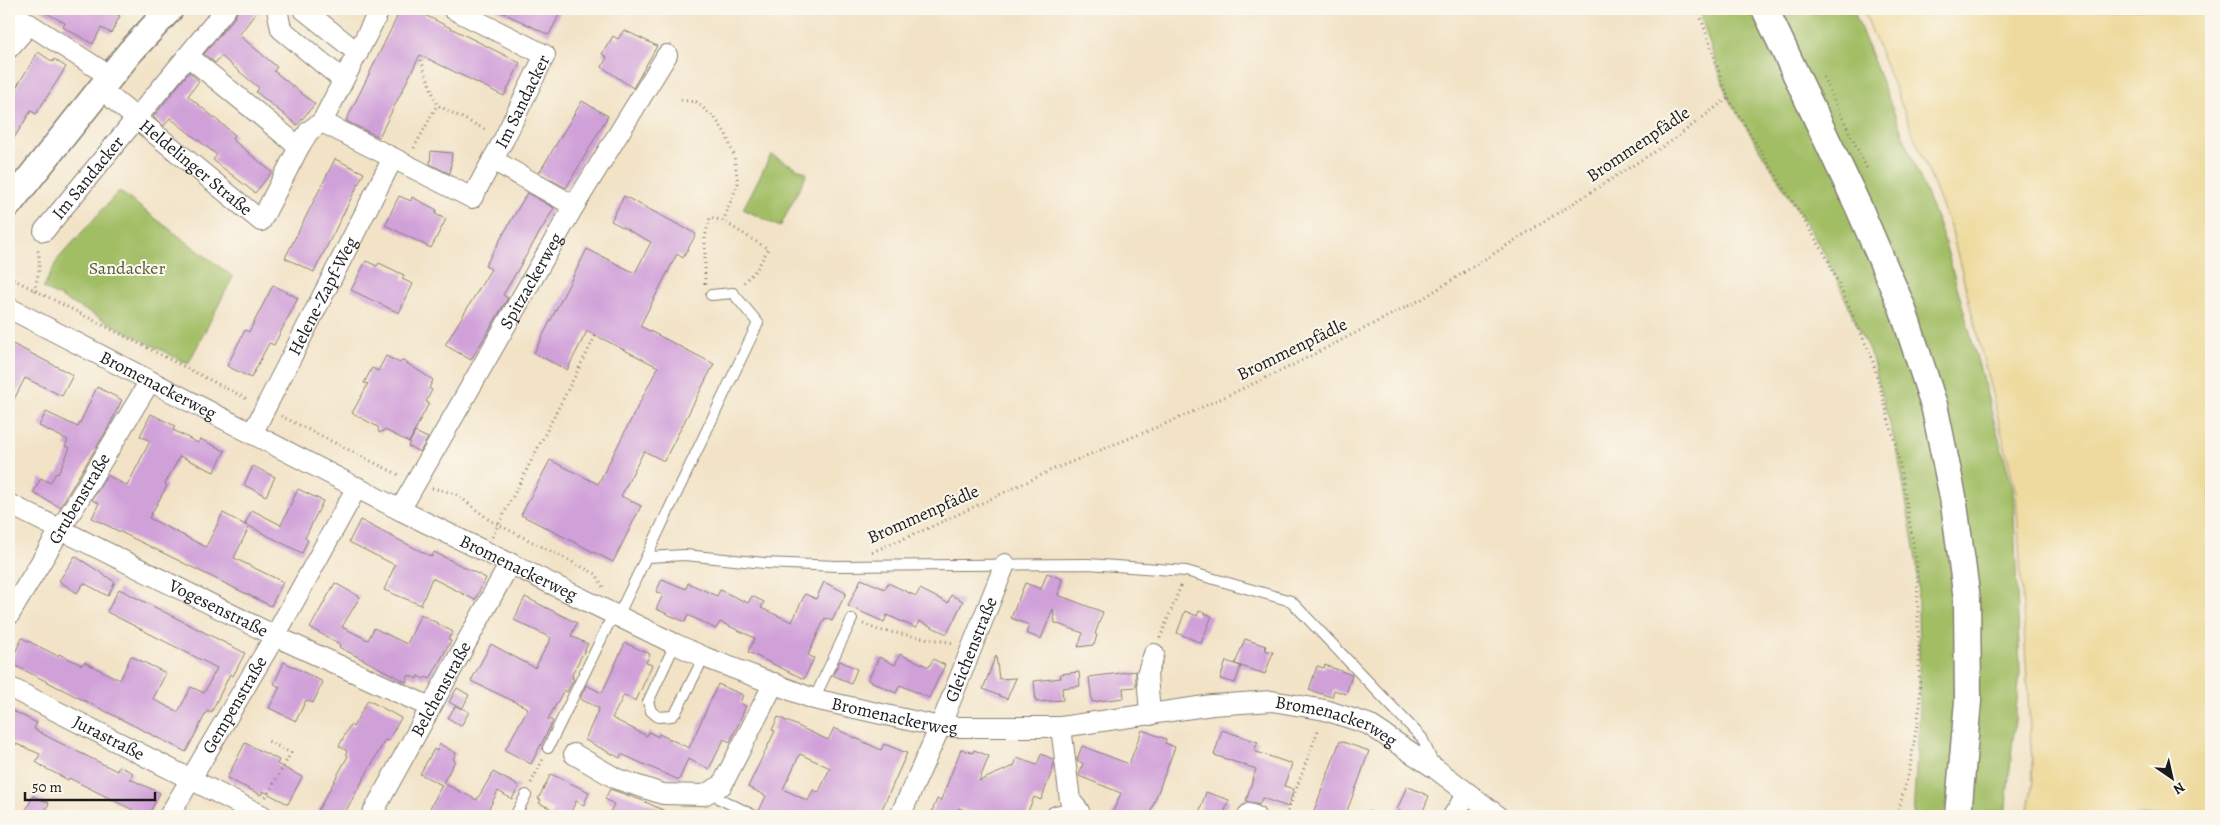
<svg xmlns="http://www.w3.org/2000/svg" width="2220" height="825" font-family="Alegreya,serif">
	<rect width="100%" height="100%" fill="#fbf7ec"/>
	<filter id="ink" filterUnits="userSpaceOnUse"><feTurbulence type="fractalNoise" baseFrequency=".02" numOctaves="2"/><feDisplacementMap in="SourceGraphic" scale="10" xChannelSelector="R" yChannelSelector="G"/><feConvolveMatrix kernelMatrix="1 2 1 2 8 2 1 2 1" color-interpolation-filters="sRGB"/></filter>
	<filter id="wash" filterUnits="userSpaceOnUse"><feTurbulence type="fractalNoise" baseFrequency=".0096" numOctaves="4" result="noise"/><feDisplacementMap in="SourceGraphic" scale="20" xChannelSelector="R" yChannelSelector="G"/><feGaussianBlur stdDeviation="1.12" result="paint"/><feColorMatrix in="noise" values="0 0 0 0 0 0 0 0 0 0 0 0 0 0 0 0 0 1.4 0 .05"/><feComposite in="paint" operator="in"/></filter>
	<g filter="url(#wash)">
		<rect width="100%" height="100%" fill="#f2e3c7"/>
		<path fill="#a2be65" stroke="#5f6d40" d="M1698 9H1853L1943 236 2013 489 2020 672 2005 816H1913L1920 706 1917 566 1898 454 1872 358 1826 256 1728 98Z
			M771 155 807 173 780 227 743 209Z
			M119 191 233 277 188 364 43 288 58 259Z"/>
		<path fill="#eeda9e" stroke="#857b5d" d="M1863 9H2211V816H2027L2033 781 2016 492 1951 228Z"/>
		<g id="blocks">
			<path fill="#d0a0d9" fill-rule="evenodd" d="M39 9H106L120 16 111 33 101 28 93 44 63 27 65 23Z
				M238 9H259L239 35 277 67 274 71 315 104 297 125 256 92 259 88 221 56 215 63 204 54 235 17Z
				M401 9H413L520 63 504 96 420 55 379 137 346 121Z
				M495 9H562L549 35Z
				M624 30 657 46 633 88 602 67 607 57 602 54 613 36 618 39Z
				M38 52 53 62 54 59 66 67 36 114 31 111 9 146V99Z
				M189 72 199 81 188 96 235 135 232 139 272 172 255 193 213 160 217 155 170 118 164 126 153 117Z
				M582 101 608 116 566 188 539 173Z
				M431 151 452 153 450 174 430 164Z
				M335 159 364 173 314 272 285 258Z
				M527 193 554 208 503 295 508 298 471 360 445 345 491 269 485 266Z
				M399 196 411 201 412 197 437 210 435 214 446 219 431 248 385 225Z
				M624 196 696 234 683 258 677 254 640 326 714 364 664 461 644 451 621 496 641 506 613 562 521 515 550 460 598 484 658 367 587 331 567 370 534 353 587 249 635 273 651 242 611 221Z
				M366 261 377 266 379 263 404 275 402 279 413 284 399 313 351 290Z
				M273 285 298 298 274 345 269 343 251 378 227 366 245 330 249 332Z
				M9 342 73 375 62 396 25 378 9 409Z
				M386 356 400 363 402 360 433 380 429 388 432 390 426 402 429 403 409 442 385 430 379 433 378 427 352 413 368 384 364 383 372 368 378 371Z
				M97 387 122 400 108 428 60 507 33 493 41 478 50 483 56 473 58 474 70 448 65 446 68 440 39 426 46 412 78 427Z
				M151 414 175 426 173 430 198 443 200 439 225 451 214 472 180 456 165 484 167 486 149 518 206 547 223 513 249 527 234 558 283 582 271 606 92 518 99 503 92 500 107 475 127 486 150 441 140 436Z
				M415 432 428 438 420 452 408 446Z
				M253 466 275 477 266 496 244 485Z
				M298 489 323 501 305 538 308 540 302 553 245 524 252 510 281 525Z
				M360 520 432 557 434 552 486 578 475 600 432 578 421 605 384 590 395 565 349 542Z
				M75 556 115 582 108 596 84 583 77 593 59 581Z
				M1047 573 1062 579 1058 595 1103 612 1095 634 1097 635 1094 645 1078 647 1083 633 1055 623 1053 609 1041 639 1026 633 1029 625 1011 618 1025 583 1041 589Z
				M662 579 686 589 688 583 717 596 720 590 748 603 752 596 764 602 761 608 792 622 805 594 816 599 824 582 846 593 832 621 825 618 808 655 814 658 804 679 748 652 755 638 720 622 716 629 688 615 685 622 656 609 663 595 656 592Z
				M861 579 885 589 888 583 916 596 920 589 948 603 951 595 963 601 947 634 919 621 916 628 887 615 884 622 848 606Z
				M335 583 360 597 342 627 368 640 374 628 407 644 421 614 453 632 448 639 451 641 430 679 426 677 424 679 418 676 417 679 409 675 406 682 339 647 340 644 310 628Z
				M119 589 245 653 233 676 230 674 211 713 207 711 186 752 10 663 22 638 58 656 59 654 82 665 84 662 120 680 131 656 166 673 153 699 178 712 191 687 204 693 217 668 107 612Z
				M525 597 577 623 571 636 588 644 573 672 572 678 574 679 567 692 564 690 548 719 553 721 531 764 505 750 528 708 471 681 491 644 535 668 551 638 514 620Z
				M1185 611 1197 616 1199 611 1212 616 1201 643 1177 633Z
				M1245 639 1266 646 1265 650 1273 652 1265 674 1235 664Z
				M625 643 650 654 646 663 652 665 636 701 624 695 612 718 647 736 649 732 658 737 659 734 689 748 718 684 743 695 740 703 746 706 738 725 730 742 724 739 709 769 688 759 679 780 621 754 620 758 585 740 599 708 580 699 586 685 602 693Z
				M900 654 929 667 933 659 945 665 929 698 900 685 896 693 868 680 879 657 895 665Z
				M996 655 999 679 1016 678 1007 699 983 689Z
				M840 661 857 669 851 684 833 675Z
				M1226 661 1241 666 1235 683 1220 679Z
				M284 662 323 682 313 703 306 700 296 721 269 708 280 687 274 684Z
				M1325 665 1352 675 1346 694 1334 690 1332 697 1309 690 1317 666 1324 668Z
				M1136 671V687L1123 688 1124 698 1092 702 1089 677Z
				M1079 672 1080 686 1062 688 1063 700 1036 702 1034 681 1061 678 1060 674Z
				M457 688 469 695 462 709 449 702Z
				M368 700 401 718 388 741 385 740 343 816H315L348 756 346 754 347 751 339 746 350 725 353 727Z
				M456 705 469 712 461 726 448 718Z
				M9 709 37 723 34 729 56 741 117 771 119 766 133 773 130 779 160 793 148 816H130L133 810 69 778 68 780 45 768 36 762 40 754 9 741Z
				M778 717 828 740 834 728 881 750 884 744 907 753 879 816H762L759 811 766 796 748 787 775 731 772 730ZM800 754 830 768 819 792 813 790 808 801 783 789Z
				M1142 730 1166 739 1165 743 1175 747 1149 816H1111L1121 793 1079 776 1083 763 1077 761V759L1082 746 1129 764Z
				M1222 730 1258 742 1254 751 1292 764 1284 786 1294 789 1288 807 1262 798 1259 805 1246 801 1256 769 1214 755Z
				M1340 741 1369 751 1360 777 1345 816H1312Z
				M245 743 279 760 277 764 302 777 288 804 263 791 261 795 227 778Z
				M440 744 456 753 453 759 455 761 443 783 477 800 493 772 519 786 512 799 498 791 485 816H426L442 785 420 774 434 749 437 751Z
				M961 749 973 753 974 750 989 756 979 781 1014 766 1017 758 1037 765 1041 754 1053 759 1054 766 1041 800 1034 797 1026 816H982L959 808 956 816H930L937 799 941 800Z
				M551 774 589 792 584 805 576 801 569 816H551L554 810 539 803 541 800 538 799Z
				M1407 786 1429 796 1421 816H1412L1397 810Z
				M610 789 641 800 676 816H608L614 804 605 799Z
				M1206 792 1229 800 1223 816H1198Z
				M33 796 49 803 43 816H23Z"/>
		</g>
	</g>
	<g filter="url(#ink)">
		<use href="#blocks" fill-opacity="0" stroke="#878072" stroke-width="1"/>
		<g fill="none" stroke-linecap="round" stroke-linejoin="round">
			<defs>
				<path id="service" d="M647 557 685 555 764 563 837 566 1088 564 1186 571 1291 601 1422 738 1433 763
					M675 644 648 702 651 711 658 717 672 716 676 712 704 657
					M814 699 852 619
					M548 748 609 623 618 616 758 323 733 293 711 295
					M714 790 720 799 755 816
					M515 816 526 795"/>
				<g id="minor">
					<path d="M277 9 281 29 343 80"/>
					<path d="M303 9 358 53"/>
					<path id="s1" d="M380 9 322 122 472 198 504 139 545 55 453 9"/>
					<path d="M9 11 111 77"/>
					<path d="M9 48 29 25"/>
					<path d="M188 56 299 147"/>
					<path id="s2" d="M114 100 261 221 299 147 309 131 322 122"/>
					<path d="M493 160 574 206"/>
					<path id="s3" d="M44 231 226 9"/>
					<path id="s4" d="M9 308 400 510 675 644 704 657 814 699 940 727H1061L1212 705 1272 701 1325 710 1368 724 1436 769 1498 816"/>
					<path id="s5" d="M252 434 393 158"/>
					<path id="s6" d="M9 504 275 636 430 707"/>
					<path id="s7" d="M400 510 574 206 667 55"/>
					<path id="s8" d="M9 615 150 381"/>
					<path id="s9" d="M9 687 263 816"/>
					<path d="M1150 715 1147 674 1154 654"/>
					<path d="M574 754 617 779 663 794 704 795 722 785 774 683"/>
					<path id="s10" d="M169 816 275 636 357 487"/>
					<path id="s11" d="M371 816 510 563"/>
					<path id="s12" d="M900 816 940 727 1005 564"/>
					<path d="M1056 816 1079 811 1070 800 1061 727"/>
					<path d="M1248 816 1249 814 1255 816"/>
					<path d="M1453 816 1467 794"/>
				</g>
				<path id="tertiary" d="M1765 9 1859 208 1902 307 1934 405 1953 497 1967 599 1968 701 1958 816
					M9 204 130 52 170 9"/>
			</defs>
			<use href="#service" stroke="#878072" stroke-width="12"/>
			<use href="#minor" stroke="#878072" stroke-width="22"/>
			<use href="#tertiary" stroke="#878072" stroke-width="29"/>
			<path stroke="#878072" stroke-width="3" stroke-dasharray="1 4" stroke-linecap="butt" d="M1698 9 1728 98 1826 256 1872 358 1898 454 1917 566 1920 706 1909 772 1897 816
				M421 60 437 105 488 131
				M1823 77 1868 171
				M681 100 696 102 715 118 726 134 734 156 738 183 723 221
				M414 148 437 105
				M9 231 13 225
				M9 277 249 400
				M705 284V237L710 217 723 221 768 249 757 269 742 284
				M34 291C38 277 42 262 37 248
				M281 416 401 476
				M432 488 456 494 491 521 596 574 604 589
				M492 537 596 335
				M872 552 931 527 1054 469 1172 421 1285 369 1422 299 1673 140 1728 98
				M863 624 878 630 954 643
				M1160 638 1182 583
				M531 783 543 759
				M266 797 291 753 268 741
				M1286 816 1319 728
				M1366 816 1369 811"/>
			<use href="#service" stroke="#fff" stroke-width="10"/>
			<use href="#minor" stroke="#fff" stroke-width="20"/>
			<use href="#tertiary" stroke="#fff" stroke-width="26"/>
		</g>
	</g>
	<g text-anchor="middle" stroke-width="4" stroke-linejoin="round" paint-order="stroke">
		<g font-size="18" fill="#1c1c1c" stroke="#fbf7ec">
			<text dy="6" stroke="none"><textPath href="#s1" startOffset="404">Im Sandacker</textPath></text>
			<text transform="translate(1638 144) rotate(-34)" y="6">Brommenpfädle</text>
			<text dy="6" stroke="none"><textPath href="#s2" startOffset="106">Heldelinger Straße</textPath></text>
			<text dy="6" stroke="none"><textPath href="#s3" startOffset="69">Im Sandacker</textPath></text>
			<text dy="6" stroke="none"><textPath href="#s7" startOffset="264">Spitzackerweg</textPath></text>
			<text dy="6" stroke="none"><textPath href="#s5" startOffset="155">Helene-Zapf-Weg</textPath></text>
			<text transform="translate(1292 349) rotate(-26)" y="6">Brommenpfädle</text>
			<text dy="6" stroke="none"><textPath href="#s4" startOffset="168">Bromenackerweg</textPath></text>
			<text dy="6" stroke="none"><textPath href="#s8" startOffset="136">Grubenstraße</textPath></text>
			<text transform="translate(923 514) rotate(-24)" y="6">Brommenpfädle</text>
			<text dy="6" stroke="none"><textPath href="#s4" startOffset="572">Bromenackerweg</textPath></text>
			<text dy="6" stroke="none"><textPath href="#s6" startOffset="234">Vogesenstraße</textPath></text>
			<text dy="6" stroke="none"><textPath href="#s12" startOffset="181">Gleichenstraße</textPath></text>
			<text dy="6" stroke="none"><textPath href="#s11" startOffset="145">Belchenstraße</textPath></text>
			<text dy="6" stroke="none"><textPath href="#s10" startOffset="129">Gempenstraße</textPath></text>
			<text dy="6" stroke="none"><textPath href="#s4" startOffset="978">Bromenackerweg</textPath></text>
			<text dy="6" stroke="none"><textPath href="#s4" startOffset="1426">Bromenackerweg</textPath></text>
			<text dy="6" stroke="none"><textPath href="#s9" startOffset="112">Jurastraße</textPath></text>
		</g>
		<g font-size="18" fill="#525d39" stroke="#fbf7ec">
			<text x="127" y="274">Sandacker</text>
		</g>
	</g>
	<rect width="2220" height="825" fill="none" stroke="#fbf7ec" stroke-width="30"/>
	<g transform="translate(2172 778) rotate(146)" stroke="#fbf7ec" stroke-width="4" paint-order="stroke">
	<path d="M0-4L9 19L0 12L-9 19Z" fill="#1c1c1c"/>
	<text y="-8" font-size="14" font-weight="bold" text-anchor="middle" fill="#1c1c1c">N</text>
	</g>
	<path d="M25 792v8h130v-8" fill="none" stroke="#1c1c1c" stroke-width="2.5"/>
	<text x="32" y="792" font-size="15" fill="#1c1c1c" stroke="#fbf7ec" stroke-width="4" paint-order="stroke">50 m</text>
</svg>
